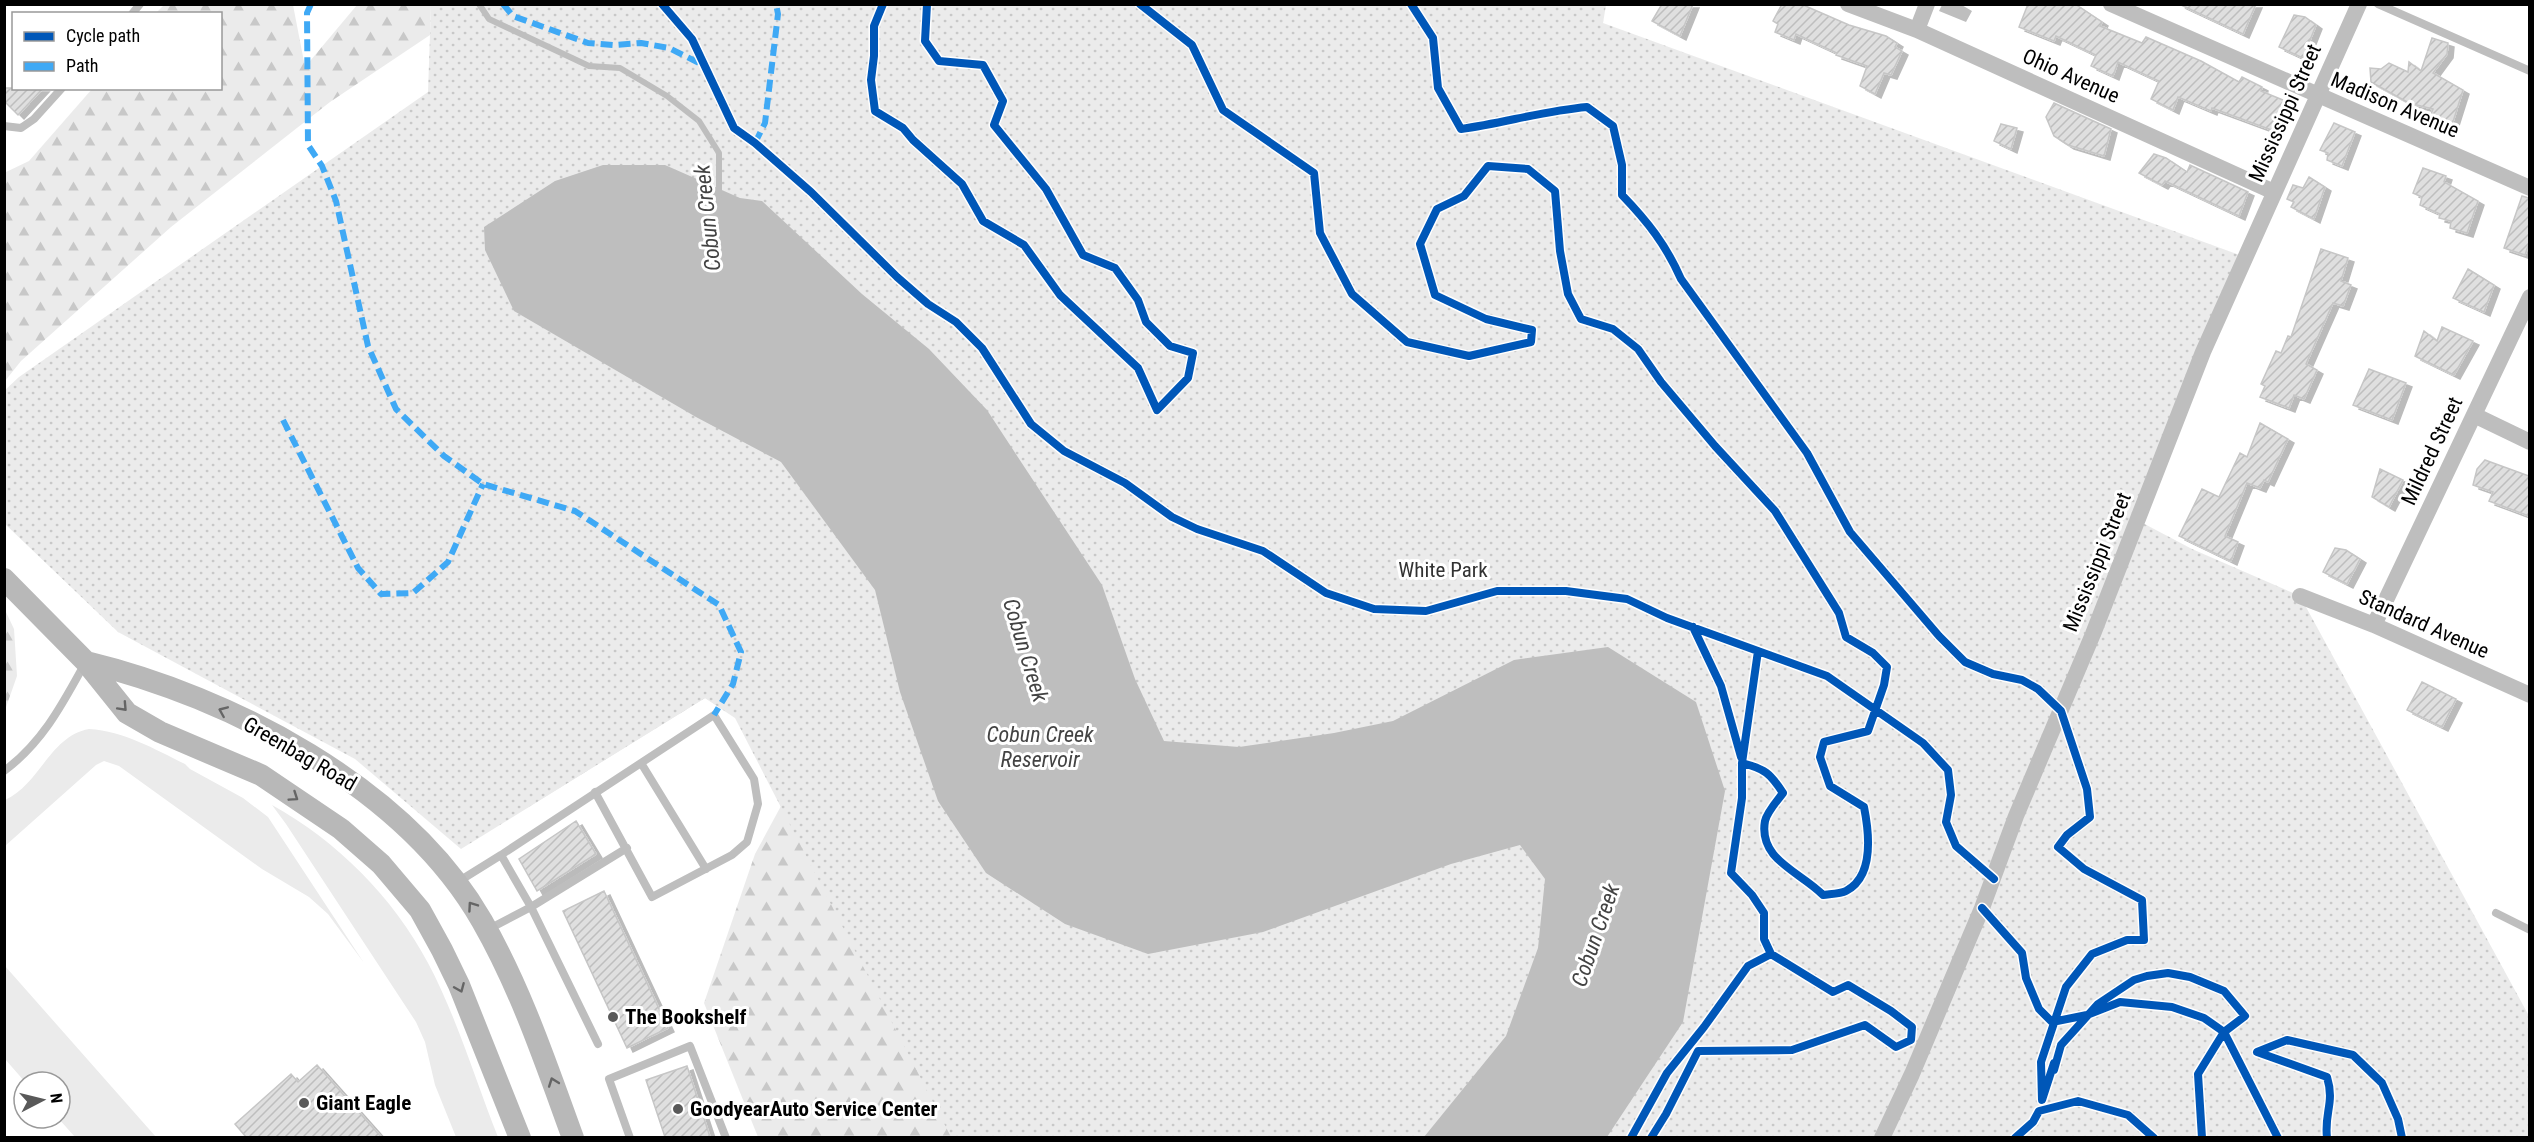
<svg xmlns="http://www.w3.org/2000/svg" width="2534" height="1142" font-family="'Roboto Condensed',sans-serif">
	<defs>
		<pattern id="forest-firs" width="22" height="20" patternUnits="userSpaceOnUse" patternTransform="scale(1.5)"><rect width="22" height="20" fill="#ebebeb"/><path d="M5 1l3.5 6h-7zM16 11l3.5 6h-7z" fill="#c8c8c8"/></pattern>
		<pattern id="park-dots" width="8" height="8" patternUnits="userSpaceOnUse" patternTransform="scale(1.5)"><rect width="8" height="8" fill="#ebebeb"/><path d="M2 2h.1M6 6h.1" fill="none" stroke="#c8c8c8" stroke-width="1.8" stroke-linecap="round"/></pattern>
		<pattern id="building-hatch" width="6" height="6" patternUnits="userSpaceOnUse" patternTransform="scale(1.5)"><rect width="6" height="6" fill="#dfdfdf"/><path d="M-1 1l2-2M0 6l6-6M5 7l2-2" fill="none" stroke="#bebebe"/></pattern>
		<filter id="shadow"><feDropShadow dx="6" dy="4" stdDeviation="0" flood-color="#0004"/></filter>
	</defs>
	<rect width="100%" height="100%" fill="#fff"/>
	<path fill="#ebebeb" d="M89 729C124 731 154 749 185 764L190 769 243 798 268 817 364 963 328 914 309 897 262 869 119 766 104 761 96 765 5 846V800C40 784 50 736 89 729Z
		M272 805C337 841 393 897 428 963 456 1015 476 1082 498 1137H456L435 1085 425 1042 416 1022 286 824Z
		M5 966 156 1137H75L58 1118H60V1082H25L5 1059Z"/>
	<path fill="url(#forest-firs)" d="M164 5H293L305 67 357 5H431L430 35 330 102 171 227 21 361 5 381 4 173 29 161 92 89 220 88V14L156 13Z
		M311 231 786 720 1007 1137H758L704 1003 755 854 781 806 736 718 705 698 527 808Z
		M5 610 14 629 17 676 5 710Z"/>
	<path fill="url(#park-dots)" d="M431 5H1606L1603 23 2245 257 2137 520 2192 549 2300 596 2529 1016V1137H951L735 718 705 698 461 849 355 759 118 632 5 524 4 391 19 377 428 92Z"/>
	<path fill="#bebebe" d="M1960 4 1972 11 1966 22 1939 11 1942 5Z
		M603 165H665L740 198 762 201 862 294 929 349 987 410 1102 585 1135 679 1164 741 1239 747 1334 733 1393 721 1514 660 1608 647 1696 702 1725 791 1683 1022 1607 1137H1424L1506 1036 1538 948 1545 879 1520 845 1451 864 1263 932 1148 954 1065 924 986 873 938 801 900 692 875 590 781 462 696 417 514 311 485 250 484 227 555 181Z"/>
	<g fill="none" stroke-linecap="round" stroke-linejoin="round">
		<path stroke="#bebebe" stroke-width="6" d="M479 4 489 19 589 66 620 68 667 96 699 121 719 153V195"/>
	</g>
	<path fill="url(#building-hatch)" stroke="#c6c6c6" stroke-width="1.5" filter="url(#shadow)" d="M1662 4H1693L1680 36 1652 21Z
		M1782 4H1801L1849 25 1886 36 1897 43 1895 47 1902 51 1891 75 1884 73 1875 94 1860 86 1867 66 1836 55 1837 53 1796 34 1794 40 1775 32 1778 24 1773 21Z
		M2028 4H2075L2102 22 2100 26 2142 43 2146 37 2201 61 2239 82 2242 77 2262 87 2261 91 2290 103 2277 132 2212 108 2211 111 2178 97 2173 110 2151 99 2159 81 2118 62 2113 76 2091 66 2096 55 2056 36 2054 41 2019 27Z
		M2179 4H2256L2243 34Z
		M2294 15 2305 17 2316 25 2303 58 2279 47Z
		M2432 38 2448 43 2447 54 2433 73 2463 90 2452 125 2431 114 2433 109 2409 103 2371 82 2370 68 2381 69 2389 63 2408 72 2409 62 2421 71Z
		M4 88H43L18 115 4 101Z
		M2054 103 2111 129 2104 156 2068 145 2054 136 2046 117Z
		M2334 123 2355 132 2342 166 2327 160 2328 153 2320 150Z
		M2001 124 2017 128 2011 149 1994 141Z
		M2154 154 2166 158 2187 172 2190 165 2248 192 2239 216 2165 181 2162 185 2139 173Z
		M2423 168 2446 176 2444 182 2478 201 2467 233 2450 228 2451 221 2439 218 2440 214 2420 205 2422 197 2413 193Z
		M2309 177 2325 187 2314 219 2291 207 2294 202 2287 199 2293 185 2303 188Z
		M2522 196 2529 198V243L2525 255 2504 248Z
		M2321 249 2348 258 2341 281 2351 285 2343 306 2333 303 2306 364 2317 370 2304 399 2294 395 2289 408 2260 397 2265 386 2261 384 2276 351 2281 353 2288 336 2291 337Z
		M2468 269 2494 285 2484 312 2453 298Z
		M2442 327 2473 341 2454 375 2415 356 2424 331 2437 341Z
		M2369 369 2406 383 2392 420 2353 405Z
		M2260 423 2288 439 2268 482 2264 480 2260 488 2247 483 2225 536 2238 542 2231 561 2179 536 2202 489 2219 497 2240 453 2247 457Z
		M2485 460 2529 476V516L2489 501 2493 492 2473 485 2477 469Z
		M2380 469 2403 480 2389 507 2372 497Z
		M2335 548 2346 550 2360 559 2347 584 2323 572Z
		M2422 682 2456 699 2442 727 2407 710Z
		M576 821 596 854 537 891 519 859Z
		M604 891 668 1028 627 1048 563 911Z
		M317 1065 381 1137H246L235 1124 291 1074 298 1082Z
		M687 1066 710 1137H665L646 1080Z"/>
	<g fill="none" stroke-linecap="round" stroke-linejoin="round">
		<path stroke="#b9b9b9" stroke-width="4" stroke-dasharray="1.5 3" stroke-linecap="butt" d="M1758 651 1742 763V798L1731 873 1752 895 1764 913V939L1771 954"/>
		<path stroke="#bebebe" stroke-width="8" d="M2378 4 2530 71
			M132 14 140 4
			M4 126 21 128 34 119 62 88
			M641 763 706 869
			M4 771C42 743 62 705 84 665
			M501 855 714 715 754 779 758 804 747 842 732 855 652 897 595 792
			M456 883 501 855 531 907 487 930
			M2496 913 2530 930
			M598 1044 531 907 627 848
			M630 1138 609 1079 690 1046 726 1138"/>
		<path stroke="#bebebe" stroke-width="16" d="M1848 4 1917 30 2274 192
			M2111 4 2530 188
			M1917 30 1927 4
			M2474 415 2530 442
			M2300 596 2374 625 2530 695
			M2374 625 2530 297
			M1882 1138 1912 1074 1982 908 2016 816 2093 634 2203 352 2359 4"/>
		<path stroke="#b8b8b8" stroke-width="22" d="M4 579 86 662 127 713 160 732 261 775 341 829 381 864 420 910 442 950 459 985 520 1138
			M86 662C231 697 405 787 482 921 521 989 546 1064 573 1138"/>
		<path stroke="#3fa9f5" stroke-width="6" stroke-dasharray="12 6" stroke-linecap="butt" d="M311 4 307 13 308 145 322 166 336 201 368 346 396 409 444 456 483 484 575 511 719 605 741 652 733 684 714 715
			M503 4 513 16 588 43 614 45 641 43 669 48 705 66
			M755 143 765 123 778 14 776 4
			M283 420 358 568 381 594 413 593 448 562 483 484"/>
		<defs>
			<path id="cycleway" d="M662 4 692 39 734 128 755 143 811 192 897 277 928 304 956 322 982 348 1031 424 1064 451 1125 483 1172 517 1197 529 1263 551 1326 593 1374 609 1426 611 1497 591H1566L1627 599 1667 618 1827 676 1923 743 1948 770 1951 795 1946 822 1956 846 1994 879
				M883 4 874 26V56L871 80 875 111 903 128 913 140 962 184 983 221 1024 245 1060 295 1138 368 1157 410 1188 378 1193 353 1170 346 1146 322 1138 300 1115 268 1083 255 1046 189 994 125 1003 101 983 65 939 61 925 41 927 4
				M1140 4 1192 45 1223 110 1314 173 1320 233 1352 294 1407 342 1469 356 1531 342 1532 330 1486 319 1435 295 1420 244 1437 209 1464 196 1488 166 1528 169 1555 191 1560 251 1568 294 1581 319 1613 329 1638 349 1661 382 1715 446 1775 511 1839 613 1846 637 1873 653 1887 667 1884 685 1868 731 1824 742 1820 757 1830 786 1864 807C1869 832 1875 876 1846 891 1840 894 1829 894 1823 895 1801 872 1758 860 1765 821 1767 812 1777 801 1783 793 1770 773 1765 769 1742 763
				M1411 4 1433 38 1438 88 1461 129C1504 123 1543 111 1587 107L1613 126 1622 165V195C1648 222 1666 245 1681 279L1807 453 1850 532 1939 636 1965 662 1993 674 2022 680 2038 689 2061 711 2087 789 2090 817 2067 835 2058 847 2084 869 2142 900 2144 940H2127L2092 954 2066 987 2041 1062 2042 1100 2054 1063V1070L2061 1045 2098 1004 2134 980 2147 976 2168 973 2190 977 2224 991 2245 1016 2224 1032 2198 1074 2202 1138
				M1693 627 1721 686 1741 757
				M1758 651 1742 763V798L1731 873 1752 895 1764 913V939L1771 954
				M1982 908 2022 953 2026 978 2039 1009 2052 1022 2087 1015 2120 1002 2172 1007 2204 1018 2224 1032 2278 1138
				M1631 1138 1667 1073 1704 1027 1748 966 1771 954
				M1651 1138 1666 1114 1698 1051 1792 1050 1865 1025 1896 1047 1911 1040 1912 1027 1891 1011 1848 985 1833 992 1771 954
				M2015 1138 2033 1122 2039 1111 2078 1101 2128 1115 2154 1138
				M2327 1138C2324 1112 2335 1103 2327 1077L2257 1052 2287 1040 2353 1055 2382 1083 2398 1119 2402 1138"/>
		</defs>
		<use href="#cycleway" stroke="#fff" stroke-width="11"/>
		<use href="#cycleway" stroke="#0057b8" stroke-width="8"/>
	</g>
	<defs><path id="oneway-chevron" d="M-2-3.5L2.5 0L-2 3.5" fill="none" stroke-width="1.6" stroke-linecap="round" stroke-linejoin="round" transform="scale(1.5)"/></defs>
	<g stroke="#656565">
		<use href="#oneway-chevron" transform="translate(123 707) rotate(47)"/>
		<use href="#oneway-chevron" transform="translate(223 711) rotate(-157)"/>
		<use href="#oneway-chevron" transform="translate(294 797) rotate(34)"/>
		<use href="#oneway-chevron" transform="translate(472 906) rotate(-125)"/>
		<use href="#oneway-chevron" transform="translate(460 988) rotate(67)"/>
		<use href="#oneway-chevron" transform="translate(553 1082) rotate(-110)"/>
	</g>
	<g fill="#595959" stroke="#fff" stroke-width="2">
		<circle cx="613" cy="1017" r="6"/>
		<circle cx="304" cy="1103" r="6"/>
		<circle cx="678" cy="1109" r="6"/>
	</g>
	<g text-anchor="middle" stroke-width="6" stroke-linejoin="round" paint-order="stroke">
		<g font-size="21" fill="#000" stroke="#fff">
			<text transform="translate(2071 76) rotate(24)" y="7">Ohio Avenue</text>
			<text transform="translate(2395 105) rotate(23)" y="7">Madison Avenue</text>
			<text transform="translate(2285 113) rotate(-66)" y="7">Mississippi Street</text>
			<text transform="translate(2432 451) rotate(-65)" y="7">Mildred Street</text>
			<text transform="translate(2097 562) rotate(-68)" y="7">Mississippi Street</text>
			<text transform="translate(2424 624) rotate(24)" y="7">Standard Avenue</text>
			<text transform="translate(300 754) rotate(30)" y="7">Greenbag Road</text>
		</g>
		<g font-size="21" fill="#323232" stroke="#fff">
			<text x="1443" y="577">White Park</text>
		</g>
		<g font-size="21" font-weight="bold" fill="#000" stroke="#fff" text-anchor="start">
			<text x="625" y="1024">The Bookshelf</text>
			<text x="316" y="1110">Giant Eagle</text>
			<text x="690" y="1116">GoodyearAuto Service Center</text>
		</g>
		<g font-size="22" font-style="italic" fill="#434343" stroke="#fff">
			<text transform="translate(707 218) rotate(-96)" y="8">Cobun Creek</text>
			<text transform="translate(1026 650) rotate(73)" y="8">Cobun Creek</text>
			<text x="1040" y="742">Cobun Creek<tspan x="1040" dy="25">Reservoir</tspan></text>
			<text transform="translate(1595 935) rotate(-71)" y="8">Cobun Creek</text>
		</g>
	</g>
	<rect width="2534" height="1142" fill="none" stroke="#000000" stroke-width="12"/>
	<rect x="12" y="12" width="210" height="78" fill="#ffffff" stroke="#999999" stroke-width="1.5"/>
	<rect x="24" y="32" width="30" height="9" fill="#0057b8" stroke="#999999" stroke-width="1.5"/>
	<text x="66" y="42" font-size="18" fill="#000000">Cycle path</text>
	<rect x="24" y="62" width="30" height="9" fill="#3fa9f5" stroke="#999999" stroke-width="1.5"/>
	<text x="66" y="72" font-size="18" fill="#000000">Path</text>
	<g transform="translate(42 1100) rotate(83)"><circle r="28" fill="#ffffff" stroke="#999999" stroke-width="1.5"/>
	<path d="M0-4.5L10 22L0 15L-10 22Z" fill="#595959"/>
	<text y="-9" font-size="16" font-weight="bold" text-anchor="middle" fill="#000000">N</text>
	</g>
</svg>
